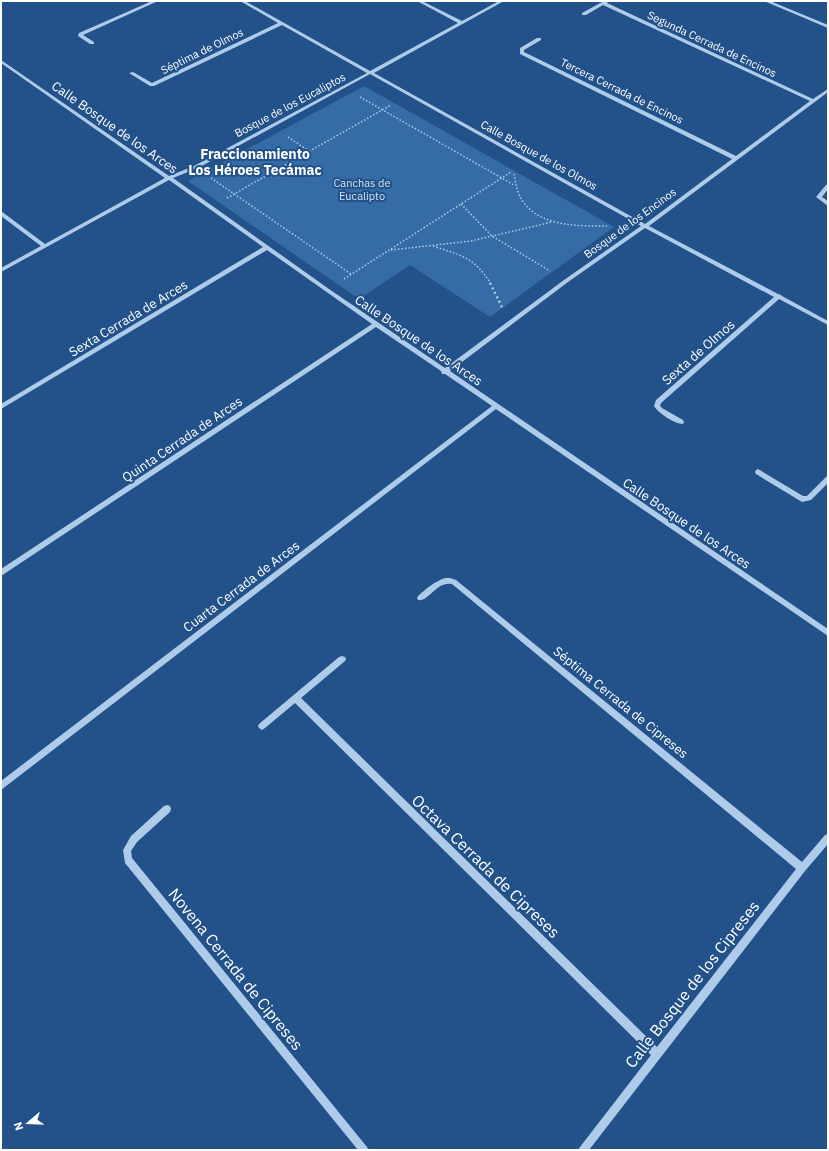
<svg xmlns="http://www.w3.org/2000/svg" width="829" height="1151" font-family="'IBM Plex Sans',sans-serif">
	<rect width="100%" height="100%" fill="#225289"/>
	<path fill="#366ca6" d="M364 86 614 227 490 317 410 265 359 299 188 181Z"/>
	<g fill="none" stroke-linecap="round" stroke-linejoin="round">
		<path stroke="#aecbea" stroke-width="1.5" stroke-dasharray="1.5 2" stroke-linecap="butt" d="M360 97 514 185
			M288 137 309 151
			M514 174C516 184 517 194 524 203 542 227 580 226 607 226
			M211 178 351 274
			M227 198 391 105
			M461 204 492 236 550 271
			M433 246C462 256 473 256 491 284
			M391 250 471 241 552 222
			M344 279 511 172"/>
		<path stroke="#aecbea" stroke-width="2.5" stroke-dasharray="2 3" stroke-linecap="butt" d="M490 283 502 307"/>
		<path fill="#aecbea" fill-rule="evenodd" d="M152 1H158L83 35 94 42V44H90L78 36 79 33Z
			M240 1H245L370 71 458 23 417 1H422L462 21 499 1H504L374 73 645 224 732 159 520 54V48L537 38H541V40L524 50V52L736 156 810 101 603 5 586 15H582V13L604 1H609L607 3 813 99 828 89V92L649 226 778 294 781 295 782 296 828 321V325L779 299 661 403 660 406 662 408 683 420 684 422 683 424C675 424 658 413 654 406L656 400 774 297 645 228 568 282 450 371 828 629V636L496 409 1 790V781L492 406 445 374H442L441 371 376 327 1 576V569L372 324 267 250 1 409V404L263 247 169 180 1 272V268L41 246 1 216V211L45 244 165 178 1 63V60L169 176 194 166 367 73 282 25 154 86H150L129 73 133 72 152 83 278 23ZM370 74 641 226 564 280 445 368 329 289 173 178 198 168Z
			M764 1H770L828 25V28Z
			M828 184V189L822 197 828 201V206L816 197 826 185Z
			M758 469 803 496H807L826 477 828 476V483L811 500 802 502 756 474 755 472 756 470Z
			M445 578H450L456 580 802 862 825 835 828 834V844L805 871 589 1150H578L580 1147 651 1055 295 703 265 728 262 730 259 728 258 726 259 724 339 657 342 656 345 657 346 659 345 661 301 698 657 1047 796 869 452 584C436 581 429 602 418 600L417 598 418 596C427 588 434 582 445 578Z
			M167 805 170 806 171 809 170 812 137 842 131 851 132 858 367 1147 369 1150H358L125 863 123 850 131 836 164 806Z"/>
	</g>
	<g text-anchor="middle" stroke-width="4" stroke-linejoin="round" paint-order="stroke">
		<g font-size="11" fill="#fff" stroke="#225289">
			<text transform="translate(712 44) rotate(25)" y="4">Segunda Cerrada de Encinos</text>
			<text transform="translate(202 51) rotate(-26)" y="4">Séptima de Olmos</text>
			<text transform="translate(622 91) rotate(26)" y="4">Tercera Cerrada de Encinos</text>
			<text transform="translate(290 105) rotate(-28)" y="4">Bosque de los Eucaliptos</text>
			<text transform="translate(539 155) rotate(29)" y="4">Calle Bosque de los Olmos</text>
			<text transform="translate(630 223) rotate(-36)" y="4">Bosque de los Encinos</text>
		</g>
		<g font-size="11" fill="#d2e4f8" stroke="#225289">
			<text x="362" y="187">Canchas de<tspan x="362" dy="13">Eucalipto</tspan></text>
		</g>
		<g font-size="13" fill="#fff" stroke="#225289">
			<text transform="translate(115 127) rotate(35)" y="5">Calle Bosque de los Arces</text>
			<text transform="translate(128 318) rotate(-31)" y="5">Sexta Cerrada de Arces</text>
			<text transform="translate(419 340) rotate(34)" y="5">Calle Bosque de los Arces</text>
			<text transform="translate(698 352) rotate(-41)" y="5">Sexta de Olmos</text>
			<text transform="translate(182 439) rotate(-34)" y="5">Quinta Cerrada de Arces</text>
			<text transform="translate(687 523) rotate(34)" y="5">Calle Bosque de los Arces</text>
			<text transform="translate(241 586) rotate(-37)" y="5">Cuarta Cerrada de Arces</text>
			<text transform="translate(621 702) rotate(39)" y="5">Séptima Cerrada de Cipreses</text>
		</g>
		<g font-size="14" font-weight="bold" fill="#fff" stroke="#225289">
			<text x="255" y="159">Fraccionamiento<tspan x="255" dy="16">Los Héroes Tecámac</tspan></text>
		</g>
		<g font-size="16" fill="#fff" stroke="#225289">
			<text transform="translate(486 866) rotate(44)" y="6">Octava Cerrada de Cipreses</text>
			<text transform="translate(236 969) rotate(51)" y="6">Novena Cerrada de Cipreses</text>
			<text transform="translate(692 984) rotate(-52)" y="6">Calle Bosque de los Cipreses</text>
		</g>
	</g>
	<rect width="829" height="1151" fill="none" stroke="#ffffff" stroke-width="4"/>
	<g transform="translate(28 1123) rotate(251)" stroke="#225289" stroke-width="3" paint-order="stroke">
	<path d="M0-3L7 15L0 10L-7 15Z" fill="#ffffff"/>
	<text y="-6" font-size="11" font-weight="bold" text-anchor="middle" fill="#ffffff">N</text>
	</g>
</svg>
